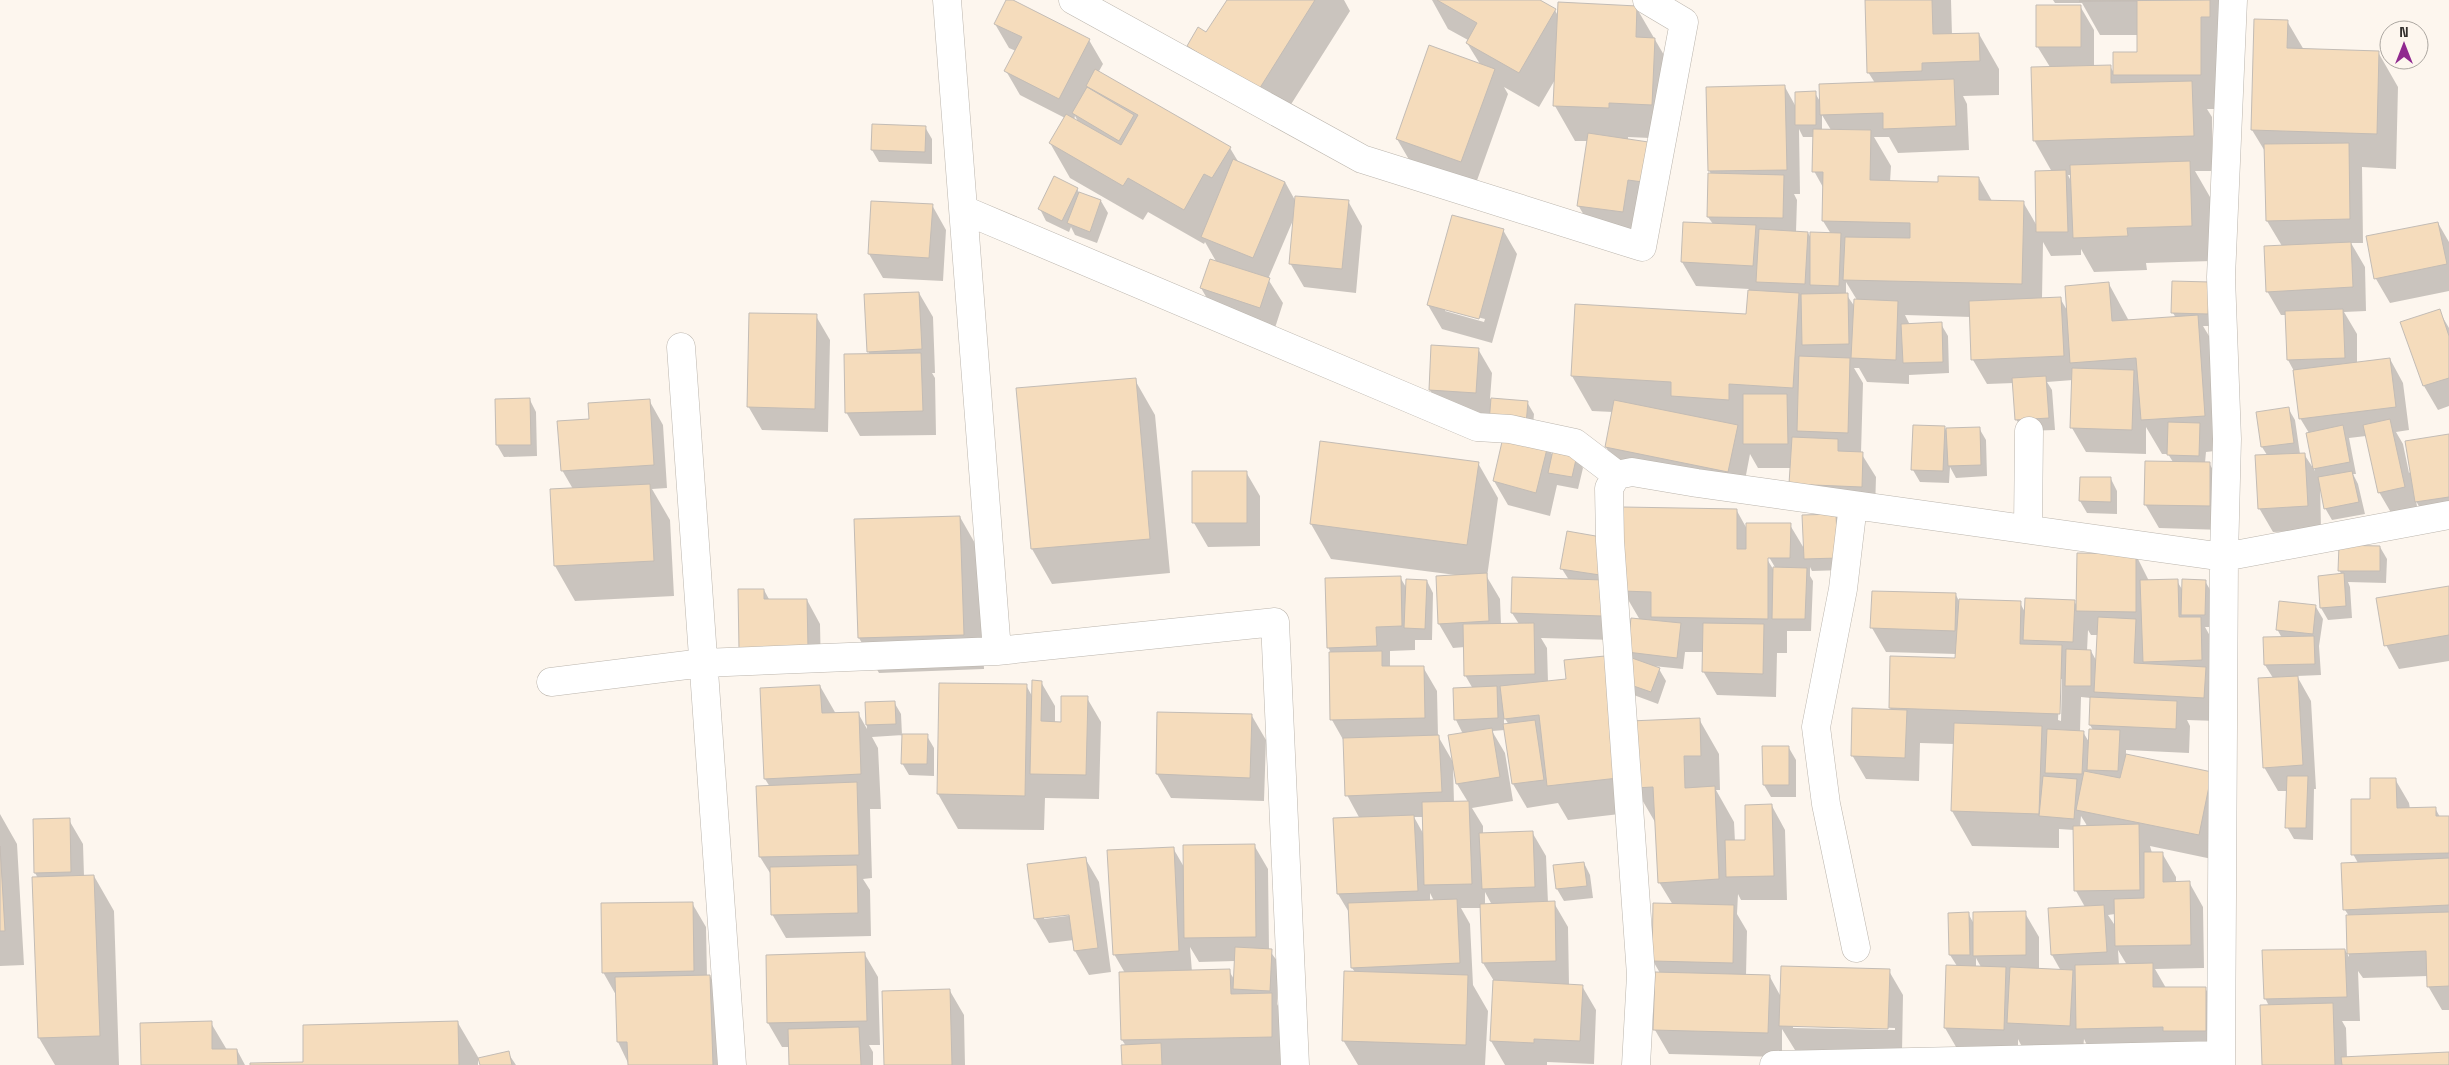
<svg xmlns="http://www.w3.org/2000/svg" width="2449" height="1065" font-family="'Space Grotesk',sans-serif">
	<rect width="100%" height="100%" fill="#fdf6ee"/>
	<path fill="#0003" fill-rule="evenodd" d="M1008 0 1089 40 1103 64 1098 73 1230 148 1239 163 1285 182 1296 202 1348 201 1362 226 1356 293 1304 287 1290 263 1294 218 1268 279 1283 303 1274 331 1215 312 1201 288 1217 263 1205 242 1204 244 1148 212 1143 220 1070 178 1050 143 1065 118 1020 95 1006 71 1016 51 1009 48 995 24ZM1075 116 1079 123 1074 120Z
		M1228 0H1344L1350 11 1278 125 1208 81 1188 46 1207 34Z
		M1432 0H1537L1555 10 1558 16 1636 7 1675 74 1672 139 1628 137V140L1655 144 1637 236 1592 229 1578 205 1588 141H1575L1555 106 1556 78 1539 107 1504 87 1508 94 1475 186 1411 163 1397 139 1480 64 1467 43 1468 40 1448 29Z
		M1866 0H1951L1952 35 1979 34 1999 69V95L1963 96 1967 104 1969 150 1898 153 1889 137H1874L1891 166 1890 182 1940 183 1979 178 1992 201 2023 202 2037 226 2052 172 2034 140 2050 67 2037 46 2080 6 2094 30V66H2110L2114 73 2138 53V35H2100L2082 3H2055L2053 0H2229L2220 109H2207L2212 117 2213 171H2195L2210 197 2212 261 2146 263 2147 270 2094 272 2081 249V255L2051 256 2043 242 2042 299 2060 298 2068 312 2109 284 2129 321 2176 318 2173 313 2209 284 2214 326H2203L2218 351 2224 450 2206 452 2205 463H2209L2223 487V530L2159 528 2145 504 2173 462 2168 454H2162L2146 427V454L2086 452 2072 428 2073 380 2047 382 2052 390 2055 430 2023 431 2016 419 2014 383 1987 384 1973 360 1971 317 1905 315 1910 325 1941 324 1948 336 1949 373 1909 375V384L1867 382 1859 368H1854L1863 383 1861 453 1876 477 1875 511 1805 508 1792 468H1758L1750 454 1742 496 1620 471 1606 447 1613 412 1592 411 1572 376 1576 305 1748 316 1749 289 1696 286 1682 262 1713 224 1708 217 1711 174 1709 170 1785 87 1796 107 1815 93 1821 103 1875 83 1868 72ZM1822 115 1831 130H1822ZM1799 129 1803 137H1814V171L1824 189 1823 221 1831 234 1812 240 1808 233 1796 232 1797 200 1794 194H1800ZM2068 175H2072V183ZM1846 282 1857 300 1855 307 1846 294Z
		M2287 21 2304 50 2378 52 2398 87 2396 169 2362 167 2363 243H2351L2365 267 2366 311 2344 312 2357 334V363L2390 359 2403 383 2409 430 2396 432 2403 444 2409 473 2449 435V523L2430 526 2416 501 2418 511 2393 516 2379 492 2366 436 2349 438 2356 474H2353L2358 484 2365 514 2332 520 2325 508 2320 480 2321 530 2273 532 2259 508 2267 455 2262 447 2288 408 2295 420 2300 454H2304L2315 471 2309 433 2300 418 2294 371 2288 360 2286 315H2281L2267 291 2282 246 2267 221 2266 153 2252 130Z
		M925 127 932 139V164L879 162 872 150Z
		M1055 178 1077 189 1080 194 1101 201 1108 213 1097 243 1075 235 1071 227 1069 232 1046 221 1040 209Z
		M932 205 946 230 943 281 883 278 869 254Z
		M2438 223 2449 242V291L2390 303 2376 279Z
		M1503 230 1517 254 1492 343 1442 329 1428 305ZM1445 309 1485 319 1484 322 1445 311Z
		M919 293 933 317 935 373H932L935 378 936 435 860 436 846 412 870 355 868 351Z
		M2439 311 2449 328V406L2438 410 2424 386 2402 323Z
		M816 316 830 340 828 432 762 430 748 406Z
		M1432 346 1478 349 1492 373 1490 399 1527 402 1534 414 1532 437 1547 446 1553 456H1576L1583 468 1578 489 1557 485 1550 516 1508 505 1494 481 1505 435 1444 414 1430 390Z
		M1135 380 1155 415 1170 573 1052 584 1032 549 1018 390Z
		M530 400 536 412 537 456 504 457 497 445Z
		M649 400 663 425 667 488 652 489 670 520 674 596 575 601 555 566 573 489 562 470 590 420Z
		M1944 427 1948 433 1979 428 1986 440 1987 476 1956 478 1950 467 1949 483 1920 482 1913 470Z
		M1478 463 1498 498 1487 577 1500 599 1501 625 1519 624 1512 613 1513 579 1569 580 1562 569 1606 539 1615 640 1541 638 1547 648 1548 682 1631 760 1699 719 1719 754 1720 790H1716L1734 822 1735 842H1746L1772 806 1785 830 1787 900H1741L1738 894 1737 914 1747 931 1746 976 1770 977 1781 997 1889 971 1903 995 1902 1053 1795 1050 1782 1029V1057L1669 1054 1655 1030 1660 973 1653 961 1673 905 1659 882 1655 822 1634 786 1637 812 1568 820 1558 803 1527 808 1513 784 1505 730 1492 731 1505 753 1513 801 1472 808 1483 826V834L1532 832 1546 856 1548 903H1554L1568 927 1569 985 1582 986 1596 1010 1594 1064 1547 1062V1065H1505L1491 1041 1494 981 1483 963 1481 908H1461L1470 924 1473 985 1488 1011 1485 1065H1358L1343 1040 1355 972 1352 968 1350 914 1338 894 1360 819 1347 795 1345 743 1332 720 1331 653 1328 647 1400 577 1407 589 1427 581 1433 593 1432 640H1415V650L1390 651V667H1423L1437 691 1438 736 1453 762 1463 734 1456 720 1454 689H1473L1465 675V647L1453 648 1439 624 1456 575 1331 559 1311 524ZM1504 717 1509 725H1504ZM1453 766 1457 784 1468 802 1454 803ZM1414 817H1424V835ZM1485 892 1492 905H1485ZM1430 893 1434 901H1430ZM1793 1025 1895 1028V1030L1793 1028Z
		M1246 472 1260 496V546L1208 547 1194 523 1193 473Z
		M2111 479 2117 491V514L2087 513 2080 501Z
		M1737 511 1747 529 1790 525 1805 550 1836 515 1842 527 1844 570 1812 571 1810 567V576L1813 581 1811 631H1787V653H1777L1776 697 1717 695 1703 671V652H1685L1683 669 1653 666 1659 669 1666 681 1658 704 1631 694 1628 652 1640 620 1623 591ZM1766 552 1776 569H1773L1764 554Z
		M960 517 980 552 984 669 879 673 859 638Z
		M2380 547 2387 559 2386 583 2348 582 2350 587 2352 618 2328 620 2321 608 2342 575 2339 570Z
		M2136 555 2149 581H2177L2183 591 2205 581 2212 593 2211 627H2205L2214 643 2218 721 2187 720 2190 726 2189 753 2126 750V756L2211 773 2212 859 2150 846 2152 853H2162L2176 877V883L2189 882 2203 907 2204 968 2155 969 2166 988H2205L2219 1012V1055L2091 1053 2084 1039 2083 1050 2022 1047 2018 1039V1054L1959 1052 1945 1028 1957 966 1950 955 1968 913 1974 924 2025 913 2039 937V969L2061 971 2052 955 2049 909 2085 907 2076 891 2074 830 2059 829V848L1972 846 1952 811 1954 744 1920 743 1919 781 1866 779 1852 755 1892 711 1890 708 1956 659V654L1886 652 1872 628 1956 595 1959 601 2020 603 2025 612 2074 601 2077 606ZM2088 630 2091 635H2098L2097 662 2091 651H2087ZM2060 679H2062L2061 721 2058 720ZM2081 697 2091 698 2090 725 2093 730 2089 742 2083 732H2080ZM2081 816 2086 824 2087 827H2080ZM2115 914 2116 927 2108 915ZM2118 950 2127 965H2119ZM1976 958 1981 967H1976Z
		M2449 587V661L2399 669 2386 645Z
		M764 590 770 601 807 600 820 624 821 672 754 673Z
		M2316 607 2323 619 2319 646 2321 675 2297 676 2311 701 2316 789H2314L2313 840 2294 839 2287 827 2288 791H2278L2264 767 2273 678 2265 665 2282 638 2277 629Z
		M1041 682 1055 706V723H1062L1087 698 1101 722 1099 799 1045 798 1044 830 958 829 938 794 940 684 1026 685 1032 696Z
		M820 686 836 714 858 713 867 729 866 703 894 702 901 714 902 735 927 736 934 748V776L909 775 902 763 903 735 872 737 878 748 881 809H870L872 878 863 879 870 890 871 936 786 938 772 914V876L760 857 770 787 765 779Z
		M1252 716 1266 740 1264 801 1171 798 1157 774Z
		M1789 748 1796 760V797H1771L1764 785Z
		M2395 779 2409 803 2410 809 2435 808 2440 817H2449V1010H2442L2428 986V976L2363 978 2358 971 2360 1021H2342L2346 1028 2347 1058 2449 1053V1065H2264L2269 1006 2265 998 2345 950 2349 957V916L2345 910 2358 863 2353 854 2372 800Z
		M0 814 17 844 24 965 0 966Z
		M69 820 83 844 84 876H94L114 911 119 1065H55L39 1038 38 878 35 873Z
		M1254 845 1268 869 1269 950 1278 962 1277 1004 1291 1029 1292 1065H1123L1126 1046 1122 1040 1125 973 1114 954 1173 848 1184 867ZM1190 947 1199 962 1235 961 1234 979 1229 971 1192 972Z
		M1085 858 1099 882 1111 972 1089 975 1075 951 1074 940 1049 943 1035 919 1028 865ZM1075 913V915L1044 919V917Z
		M1584 863 1590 875 1593 898 1564 901 1557 889Z
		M692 903 706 927 707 976H710L730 1011 731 1065H629L618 1042 616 995 603 972Z
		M864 953 878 977 880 1045H869L873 1052V1065H791L790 1047H782L768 1023 767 956Z
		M950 991 964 1015 965 1065H886Z
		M211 1023 227 1050H237L245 1065H143Z
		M458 1023 478 1057V1065H251L305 1063Z
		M508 1053 516 1065H481Z"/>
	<path fill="#f5dcbc" stroke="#c3bcb5" d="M1006 0H1013L1090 39 1059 99 1004 71 1022 37 994 24Z
		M1227 0H1315L1258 91 1187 46 1198 27 1206 32Z
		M1437 0H1540L1556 9 1519 73 1466 43 1477 23Z
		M1865 0H1932L1933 34 1979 33 1980 61 1922 63V71L1867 73Z
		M2210 0V17H2201V75H2113V52H2137V1H2079Z
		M1558 2 1637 6 1636 37 1655 38 1652 105 1609 103V108L1553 106Z
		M2036 5H2081V47H2036Z
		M2254 19 2288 20 2287 48 2379 51 2377 134 2251 130Z
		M1429 45 1495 69 1461 162 1396 139Z
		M2111 65V83L2192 81 2194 136 2033 141 2031 67Z
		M1095 69 1231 147 1212 178 1204 174 1184 210 1128 178 1123 186 1049 143 1066 114 1121 145 1138 115 1086 86Z
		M1954 79 1956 126 1883 129V113L1820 115 1819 84Z
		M1785 85 1787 170 1708 171 1706 87Z
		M1087 87 1134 115 1119 141 1072 113Z
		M1816 91V125H1795V92Z
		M872 124 926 126 925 152 871 150Z
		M1813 129 1871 130 1870 180 1938 182V176L1979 177V200L2024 201 2022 284 1843 280 1845 237 1910 238V223L1822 221 1823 172H1812Z
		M1588 133 1655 143 1650 183 1628 180 1623 212 1577 206Z
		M2349 143 2350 219 2266 221 2264 144Z
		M1233 159 1285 182 1253 258 1201 237Z
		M2190 161 2192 226 2127 228 2128 236 2073 238 2070 165Z
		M2066 170 2068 232H2036L2035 171Z
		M1708 173 1784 175 1783 218 1707 217Z
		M1054 176 1078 188 1062 221 1038 209Z
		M1079 192 1101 200 1090 232 1067 223Z
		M1295 196 1349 200 1342 269 1289 264Z
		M871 201 933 204 929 258 868 254Z
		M1452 215 1504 229 1479 319 1427 305Z
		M1683 222 1756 225 1753 266 1681 262Z
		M2438 222 2447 264 2374 279 2366 236Z
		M1759 229 1808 232 1805 284 1756 282Z
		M1810 232 1841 233 1839 286 1810 285Z
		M2351 242 2353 287 2266 292 2264 246Z
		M1210 259 1270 278 1260 308 1200 288Z
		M2172 281 2210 282 2208 314 2171 313Z
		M2109 282 2112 321 2198 315 2205 416 2141 420 2136 358 2070 363 2065 286Z
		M1748 290 1799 293 1793 388 1729 384V400L1671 396V382L1571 376 1575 304 1746 314Z
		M919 292 922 349 867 352 864 294Z
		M1848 293 1849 344 1802 345 1801 294Z
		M2061 297 2064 356 1971 360 1969 301Z
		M1854 299 1898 301 1896 360 1851 358Z
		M2343 309 2345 358 2287 360 2285 311Z
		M2440 309 2449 336V378L2423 386 2400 322Z
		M749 313 817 314 815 409 747 407Z
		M1942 322 1943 362 1903 363 1901 324Z
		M1431 345 1479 348 1476 393 1429 390Z
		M921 353 923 411 845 413 844 354Z
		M1799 356 1850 358 1848 433 1797 431Z
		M2390 358 2396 407 2299 419 2293 370Z
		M2072 368 2134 370 2132 430 2070 428Z
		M2046 376 2049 418 2015 420 2012 378Z
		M1136 378 1150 539 1031 549 1016 388Z
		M1743 394H1787L1788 444H1743Z
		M530 398 531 445H496L495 399Z
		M1491 398 1528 401 1526 425 1489 423Z
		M650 399 654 465 561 471 557 421 589 419 588 403Z
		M1614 400 1738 425 1728 472 1605 447Z
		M2289 407 2294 443 2261 447 2256 412Z
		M2390 419 2405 487 2378 493 2363 425Z
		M2168 422 2200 423 2199 456 2167 455Z
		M1913 425 1945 426 1943 471 1911 470Z
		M2343 425 2350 462 2313 469 2306 433Z
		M1980 427 1981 465 1948 466 1946 428Z
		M1504 433 1548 445 1536 493 1493 481Z
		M2449 434V497L2415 502 2405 441Z
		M1792 437 1838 439V451L1863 452 1862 487 1789 484Z
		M1320 441 1479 462 1467 545 1310 524Z
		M1553 450 1577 455 1572 477 1548 473Z
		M2305 453 2308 506 2258 509 2255 455Z
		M2145 461 2210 462V506L2144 505Z
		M1192 471H1247V523H1192Z
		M2352 471 2359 502 2324 509 2318 477Z
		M2080 477H2111V502L2079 501Z
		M650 484 654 561 554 566 550 489Z
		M1623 507 1737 509V549H1746V523H1791L1790 558H1768V619L1651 617V592L1622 591Z
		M1836 514 1838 558 1804 559 1802 515Z
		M960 516 964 635 858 638 854 519Z
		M1567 531 1607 538 1600 575 1560 569Z
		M2339 545 2380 546V571H2338Z
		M2077 553 2136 554V612L2076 611Z
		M1773 567 1807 568 1805 619H1772Z
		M1487 573 1489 621 1438 624 1436 576Z
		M2344 573 2346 606 2320 608 2318 576Z
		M1401 576 1402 626 1376 627 1377 646 1327 648 1325 578Z
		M1512 577 1603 580 1602 616 1511 613Z
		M1406 579 1427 580 1425 629 1404 628Z
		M2178 579 2179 617H2201L2202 660 2143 662 2140 580Z
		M2182 579 2206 580 2205 615H2181Z
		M2449 586V635L2384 646 2376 598Z
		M738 589H764V599H807L808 648 739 649Z
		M1872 591 1956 593 1955 631 1870 628Z
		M2025 598 2075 600 2073 642 2023 640Z
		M1959 599 2021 601 2020 644 2062 645 2060 714 1889 708 1890 656 1955 658Z
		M2279 601 2316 605 2313 634 2276 630Z
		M2098 617 2136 619 2134 663 2206 667 2204 698 2094 692Z
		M1631 618 1681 623 1677 658 1627 652Z
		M1534 623 1535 674 1464 676 1463 624Z
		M1703 623 1764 624 1763 674 1702 672Z
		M2314 636 2315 664 2264 665 2263 637Z
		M2066 649 2091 650V686H2065Z
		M1382 651V666H1424L1425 718 1330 720 1329 652Z
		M1605 656 1618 778 1547 786 1539 715 1504 719 1500 686 1566 679 1564 660Z
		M1632 658 1660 668 1651 692 1622 682Z
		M2298 676 2303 765 2263 768 2258 678Z
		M1032 680 1042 681 1041 721 1061 722V696H1088L1086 775 1030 774Z
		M939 683 1027 684 1025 796 937 794Z
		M820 685 822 713 859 712 861 774 764 779 760 688Z
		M1497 686 1498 718 1454 720 1453 688Z
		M2090 697 2177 701 2176 729 2089 725Z
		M895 701 896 724 866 725 865 702Z
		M1852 708 1907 710 1905 758 1851 756Z
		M1157 712 1252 714 1250 778 1156 774Z
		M1700 718 1701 756H1684L1685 788 1715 786 1719 879 1658 883 1653 787 1634 788 1630 721Z
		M1535 720 1544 780 1512 784 1503 724Z
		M1954 723 2042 726 2039 814 1951 811Z
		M1492 728 1500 777 1456 784 1448 735Z
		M2047 729 2084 731 2082 774 2045 773Z
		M2089 729 2120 730 2118 771 2087 770Z
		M902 734H928L927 764H901Z
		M1439 735 1442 792 1345 796 1343 738Z
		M1762 746H1789V785H1763Z
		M2126 754 2212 772 2199 835 2076 810 2084 771 2120 778Z
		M2043 776 2077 779 2074 819 2039 816Z
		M2287 776H2308L2306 828H2285Z
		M2370 778H2396L2397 808 2436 807V816H2449V853L2351 855V799H2370Z
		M857 782 859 855 759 857 756 786Z
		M1469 801 1472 884 1424 885 1422 802Z
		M1772 804 1774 876 1726 877 1725 840H1745V805Z
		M1414 815 1418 891 1337 894 1333 818Z
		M70 818 71 872 34 873 33 819Z
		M2139 824 2140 890 2074 891 2073 826Z
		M1533 831 1535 887 1482 889 1479 833Z
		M1255 844 1256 937 1184 938 1183 845Z
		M0 846 5 931H0Z
		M1174 847 1179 951 1113 955 1107 850Z
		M2144 852H2163V882L2190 881 2191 945 2115 946 2114 899 2144 898Z
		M1086 857 1098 948 1074 951 1069 915 1034 919 1027 864Z
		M2449 858V905L2343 910 2341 863Z
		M1584 862 1587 886 1556 889 1553 865Z
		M857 865 858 913 771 915 770 867Z
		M94 875 100 1036 38 1038 32 877Z
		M1457 899 1460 963 1351 968 1348 903Z
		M1555 901 1556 961 1482 963 1480 904Z
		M693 902 694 971 602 973 601 903Z
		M1653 903 1734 905 1733 963 1652 961Z
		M2104 905 2107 952 2051 955 2048 908Z
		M2026 911V955L1973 956V912Z
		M1969 912 1970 955H1949L1948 913Z
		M2449 912V986L2427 987 2426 951 2347 954 2346 915Z
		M1235 947 1272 949 1270 991 1233 989Z
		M2345 949 2347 997 2264 999 2262 950Z
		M865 952 867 1021 767 1023 766 955Z
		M2153 963V987H2206V1031H2163V1027L2076 1029 2075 965Z
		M1946 965 2006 967 2004 1030 1944 1028Z
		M1781 966 1890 969 1888 1029 1779 1026Z
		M2010 967 2073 970 2070 1026 2007 1023Z
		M1230 969 1231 994 1272 993V1037L1121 1040 1119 972Z
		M1344 971 1468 975 1466 1045 1342 1041Z
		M1655 972 1770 975 1768 1033 1653 1030Z
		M710 975 713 1065H628L627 1042H617L615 977Z
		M1493 980 1583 985 1580 1041 1534 1039V1043L1490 1041Z
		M950 989 952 1065H884L882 991Z
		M2333 1003 2335 1065H2262L2260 1005Z
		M212 1021V1049H237L238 1065H141L140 1023Z
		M458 1021 459 1065H250V1063L303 1062V1025Z
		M859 1027 861 1065H789L788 1029Z
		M1161 1043 1162 1065H1122L1121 1045Z
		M509 1051 512 1065H480L478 1058Z
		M2449 1052V1065H2342L2341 1057Z"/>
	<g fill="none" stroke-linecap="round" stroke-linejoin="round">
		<defs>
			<path id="street" d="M947 0 997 651 1275 622 1295 1065
				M1073 0 1362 159 1642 247 1684 22 1647 0
				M964 210 1477 427 1510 429 1575 443 1617 475
				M681 347 732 1065
				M1853 505 1843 589 1816 727 1826 804 1856 948
				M2028 529 2029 431
				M551 682 703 663 997 651
				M1636 1065 1641 975 1610 541 1609 488 1617 475 1632 472 1697 483 2224 557 2449 515
				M1774 1065 2221 1055
				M2221 1065 2224 557 2227 439 2221 277 2233 0"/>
		</defs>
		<use href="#street" stroke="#bbb5ad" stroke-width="29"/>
		<use href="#street" stroke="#fff" stroke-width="28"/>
	</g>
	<g transform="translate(2404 45)"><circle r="24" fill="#fdf6ee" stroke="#aca7a1"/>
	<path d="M0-4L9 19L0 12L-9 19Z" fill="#90298f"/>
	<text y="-8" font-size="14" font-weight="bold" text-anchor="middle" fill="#33302d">N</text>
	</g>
</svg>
